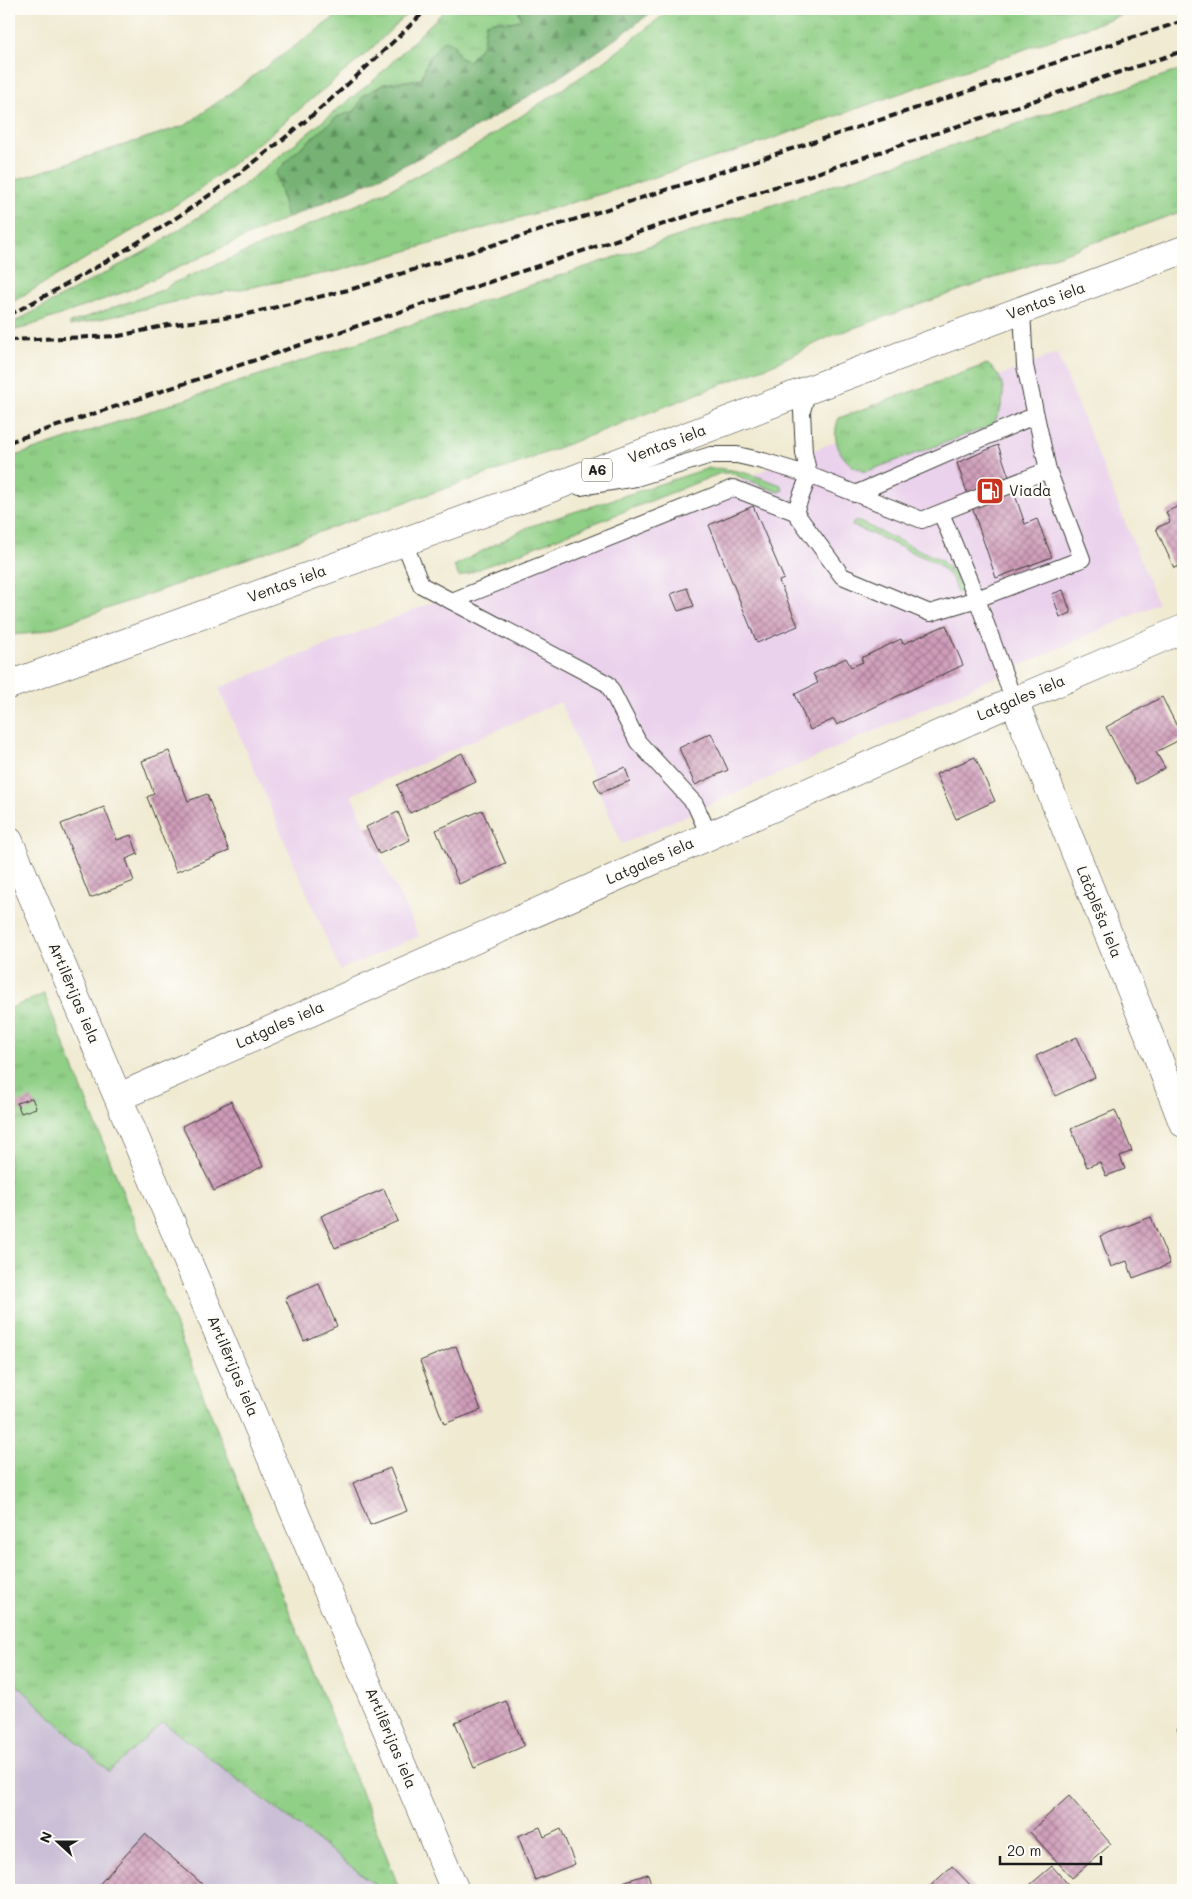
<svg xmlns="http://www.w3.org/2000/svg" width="1192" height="1899" font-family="Mali,sans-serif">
	<defs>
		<pattern id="grass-tufts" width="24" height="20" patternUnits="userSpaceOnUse" patternTransform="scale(1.25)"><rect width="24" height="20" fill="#90cf86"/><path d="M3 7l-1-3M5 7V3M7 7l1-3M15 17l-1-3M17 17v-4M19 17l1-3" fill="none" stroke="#7cb173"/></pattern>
		<pattern id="forest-firs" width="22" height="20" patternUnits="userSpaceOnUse" patternTransform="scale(1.25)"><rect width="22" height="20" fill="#74b273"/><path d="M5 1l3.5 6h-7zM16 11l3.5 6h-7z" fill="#5e905e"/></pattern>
		<pattern id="building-cross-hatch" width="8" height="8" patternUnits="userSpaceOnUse" patternTransform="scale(1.25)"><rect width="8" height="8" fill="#cf9cb9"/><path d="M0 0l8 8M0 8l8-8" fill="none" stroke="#a77e96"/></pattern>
	</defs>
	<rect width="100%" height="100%" fill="#fdfcf7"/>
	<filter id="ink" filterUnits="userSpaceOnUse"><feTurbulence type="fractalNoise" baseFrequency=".02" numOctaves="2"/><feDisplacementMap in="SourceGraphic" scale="10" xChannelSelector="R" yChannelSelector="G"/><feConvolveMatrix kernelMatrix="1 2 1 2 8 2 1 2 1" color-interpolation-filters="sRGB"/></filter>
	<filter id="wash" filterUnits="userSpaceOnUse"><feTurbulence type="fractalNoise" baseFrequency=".0096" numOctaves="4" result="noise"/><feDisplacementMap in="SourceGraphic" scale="20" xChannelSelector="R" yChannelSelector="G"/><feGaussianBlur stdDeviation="1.12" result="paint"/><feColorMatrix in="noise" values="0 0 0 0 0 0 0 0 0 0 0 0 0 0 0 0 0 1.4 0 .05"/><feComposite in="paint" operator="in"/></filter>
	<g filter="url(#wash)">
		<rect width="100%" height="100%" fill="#f0ead1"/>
		<path fill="#ead1ec" d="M1057 353 1158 604 622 844 560 702 351 795 419 936 340 970 219 688Z"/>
		<path fill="#cabfd6" d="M9 1677 108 1771 163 1722 382 1890H9Z"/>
		<path fill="url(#grass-tufts)" stroke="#567651" d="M346 9H412L368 52 269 135 194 194 9 304V182L186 125Z
			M446 9H518L521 19C507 26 502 17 486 24L483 44 469 61 460 58 453 43 429 58 421 79 384 84 363 96 355 111 337 117 291 156 276 173 287 218 127 291 24 328 9 331V325L146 251 226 199 374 80Z
			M671 9H1138L763 142 618 189 338 271 187 299 70 326V323L162 290 173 283 370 199 471 149 605 61Z
			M1183 69V211L831 336 774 364 522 462 325 530 192 579 58 626 35 633 9 635V458Z
			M987 364C1009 379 1006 403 993 425L865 472C842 465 829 440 839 418Z
			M709 468C735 468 757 476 781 485L783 490 778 492 730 473H721L459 577 454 566 528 527Z
			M855 520 941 560 954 573 962 591 957 593 952 578 936 563 852 525Z
			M44 994 400 1890H382L163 1722 109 1772 9 1677V1009Z"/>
		<path fill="url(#forest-firs)" stroke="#486748" d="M518 9H583L596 14 612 9H656C544 94 418 165 287 218L276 173 291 156 337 117 355 111 363 96 384 84 421 79 429 58 444 40 453 43 460 58 469 61 483 44 486 23C502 17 507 26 521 19Z"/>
		<g id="blocks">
			<path fill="url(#building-cross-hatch)" d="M998 445 1025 524 1037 519 1052 557 996 578 957 463Z
				M1183 504V564L1174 568 1156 528 1170 522 1166 512Z
				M753 506 784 579 779 581 798 626 757 643 709 525Z
				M687 588 694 606 678 611 671 594Z
				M1063 590 1071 613 1060 617 1052 594Z
				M946 625 963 665 837 725 834 719 810 730 795 694 818 683 813 674 846 658 851 667 863 662 861 658 901 639 903 644Z
				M1162 697 1183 738 1156 752 1165 768 1136 784 1106 727Z
				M711 733 728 770 695 785 679 748Z
				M169 751 188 801 207 794 229 851 176 872 147 797 154 794 142 761Z
				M462 753 476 782 410 813 397 785Z
				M975 757 995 801 956 819 936 774Z
				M625 767 630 781 600 793 594 780Z
				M104 807 117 840 131 835 138 854 126 859 134 881 90 898 61 824Z
				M482 810 506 864 459 884 436 830Z
				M398 812 410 840 379 854 366 827Z
				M1077 1037 1095 1077 1055 1096 1036 1056Z
				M32 1098 36 1108 21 1113 17 1103Z
				M231 1101 263 1166 214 1191 182 1126Z
				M1115 1110 1132 1151 1120 1156 1125 1169 1106 1176 1100 1162 1087 1167 1071 1129Z
				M384 1189 398 1221 335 1248 321 1216Z
				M1151 1217 1170 1264 1133 1278 1127 1261 1111 1267 1100 1236Z
				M319 1284 337 1326 304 1341 285 1298Z
				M456 1346 481 1410 444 1424 420 1361Z
				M390 1468 407 1511 370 1525 353 1483Z
				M506 1701 524 1746 474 1768 455 1722Z
				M1183 1725V1742L1177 1729Z
				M1069 1796 1111 1844 1072 1878 1030 1832Z
				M540 1827 544 1837 561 1829 575 1864 535 1880 518 1836Z
				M145 1834 209 1890H94Z
				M952 1866 975 1890H926Z
				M1052 1866 1073 1890H1024Z
				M648 1874 653 1890H625L623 1882Z"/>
		</g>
	</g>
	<g filter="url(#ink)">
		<use href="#blocks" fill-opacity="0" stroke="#3c3b37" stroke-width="1"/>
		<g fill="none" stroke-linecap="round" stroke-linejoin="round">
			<defs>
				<path id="lane" d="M580 487 636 478 711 455H737L763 461 809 475 922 520 1048 470 1025 366 1022 311
					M855 494 1036 415
					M795 512 809 475 804 453 802 411 808 390
					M941 513 977 599 1014 701
					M404 542 421 585 608 684 638 742 695 804 709 835
					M452 601 733 488 795 512 842 576 930 613 977 599 1082 559 1048 470"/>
				<path id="street" d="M1014 701 1152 1042 1183 1123
					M119 1097 1014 701 1183 629"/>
				<path id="secondary" d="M9 841 455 1890"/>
				<path id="highway" d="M9 685 538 493 808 390 1183 250"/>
			</defs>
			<use href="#lane" stroke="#3c3b37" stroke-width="18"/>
			<use href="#street" stroke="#3c3b37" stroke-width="29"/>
			<use href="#secondary" stroke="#3c3b37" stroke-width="29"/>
			<use href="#highway" stroke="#3c3b37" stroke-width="29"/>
			<use href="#lane" stroke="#fff" stroke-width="16"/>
			<use href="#street" stroke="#fff" stroke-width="28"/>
			<use href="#secondary" stroke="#fff" stroke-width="28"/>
			<use href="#highway" stroke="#fff" stroke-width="28"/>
			<path stroke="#1c1c1c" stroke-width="4" stroke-dasharray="8 4" stroke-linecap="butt" d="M9 315C99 268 187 216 267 152 324 108 376 59 427 9
				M9 340 119 336 168 325 239 316 352 289 589 215 1183 21
				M9 442 1183 51"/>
		</g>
	</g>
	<defs>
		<symbol id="fuel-square" viewBox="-11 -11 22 22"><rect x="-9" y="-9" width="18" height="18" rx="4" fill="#c8321e" stroke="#fdfcf7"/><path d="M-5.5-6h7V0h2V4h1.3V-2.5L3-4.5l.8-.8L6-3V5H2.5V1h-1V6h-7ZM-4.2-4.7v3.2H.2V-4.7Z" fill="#fff"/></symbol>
	</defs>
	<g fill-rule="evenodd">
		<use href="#fuel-square" x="974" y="475" width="32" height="32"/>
	</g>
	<g text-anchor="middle" stroke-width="4.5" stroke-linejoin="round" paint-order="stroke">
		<rect fill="#fdfcf7" stroke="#605f5e" stroke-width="1" x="582" y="458.5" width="30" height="23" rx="4"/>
		<g font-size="14" font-weight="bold" fill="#1c1c1c">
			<text x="597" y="475">A6</text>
		</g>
		<g font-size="15" fill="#1c1c1c" stroke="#fdfcf7">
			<text transform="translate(1046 301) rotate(-20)" y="5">Ventas iela</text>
			<text transform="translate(667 444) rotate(-21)" y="5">Ventas iela</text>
			<text transform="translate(287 584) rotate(-20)" y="5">Ventas iela</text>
			<text transform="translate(1021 698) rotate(-23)" y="5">Latgales iela</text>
			<text transform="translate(650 861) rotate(-24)" y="5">Latgales iela</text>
			<text transform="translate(1099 912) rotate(68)" y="5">Lāčplēša iela</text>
			<text transform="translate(74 993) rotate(67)" y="5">Artilērijas iela</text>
			<text transform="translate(280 1025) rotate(-24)" y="5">Latgales iela</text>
			<text transform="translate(233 1366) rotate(67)" y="5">Artilērijas iela</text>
			<text transform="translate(391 1738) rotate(67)" y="5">Artilērijas iela</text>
		</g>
		<g font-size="15" fill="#1c1c1c" stroke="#fdfcf7" text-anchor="start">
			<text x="1009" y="496">Viada</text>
		</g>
	</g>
	<rect width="1192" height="1899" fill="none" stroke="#fdfcf7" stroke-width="30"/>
	<g transform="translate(58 1842) rotate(291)" stroke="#fdfcf7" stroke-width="4" paint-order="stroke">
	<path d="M0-4L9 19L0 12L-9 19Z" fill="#1c1c1c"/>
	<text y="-8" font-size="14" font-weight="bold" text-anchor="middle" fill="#1c1c1c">N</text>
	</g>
	<path d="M1000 1856v8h101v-8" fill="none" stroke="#1c1c1c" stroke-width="2.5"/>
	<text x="1007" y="1856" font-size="15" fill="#1c1c1c" stroke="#fdfcf7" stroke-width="4" paint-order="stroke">20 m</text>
</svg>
